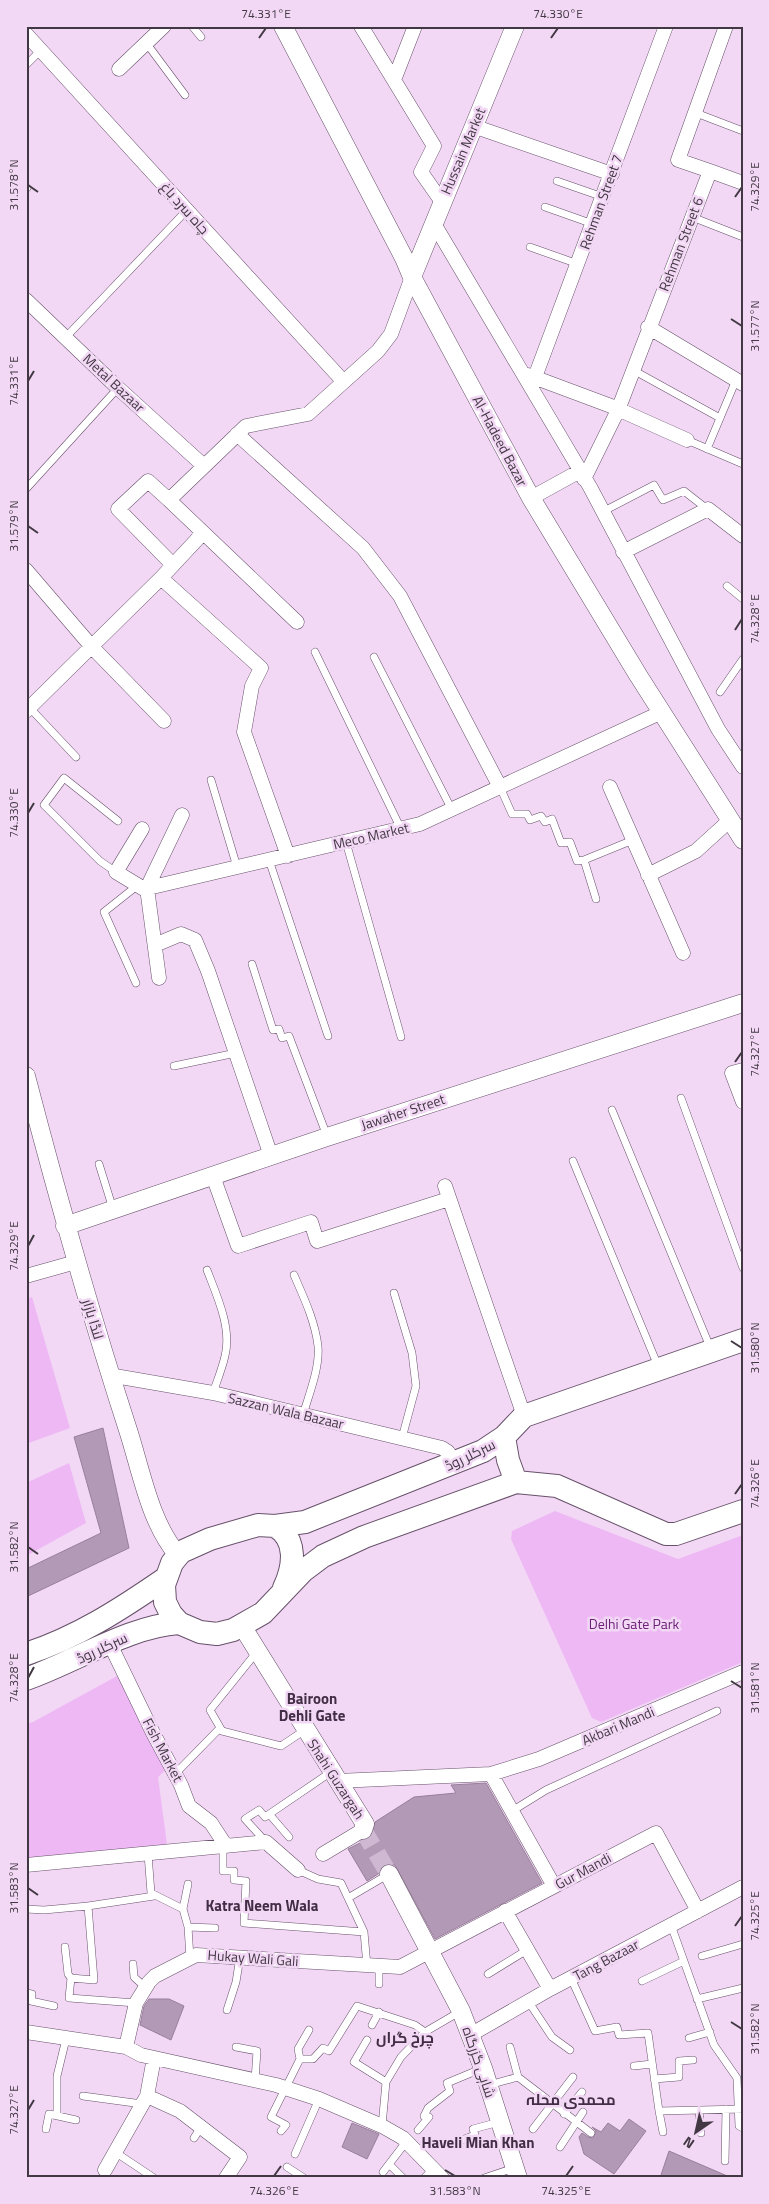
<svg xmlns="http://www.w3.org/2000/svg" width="769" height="2204" font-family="'Titillium Web',Cairo,sans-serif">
	<rect width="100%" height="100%" fill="#f2d8f5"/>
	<path fill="#eeb8f5" d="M32 1297 70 1428 26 1444V1300Z
		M69 1463 86 1523 26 1556V1483Z
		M555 1511 678 1559 743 1535V1662L601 1722 592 1718 511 1539 512 1531Z
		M117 1676 168 1768 158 1777 168 1852 26 1864V1724L33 1722Z"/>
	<path fill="#b29ab6" stroke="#98809b" d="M103 1428 129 1548 26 1597V1569L101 1533 74 1437Z
		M486 1783 542 1883 435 1939 395 1865H384L378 1874 367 1881 348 1849 370 1838 375 1822 414 1797 456 1793 451 1785Z
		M149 1999H169L184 2006 171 2040 140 2025 144 2006Z
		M629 2119 646 2131 614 2174 584 2154 579 2137 582 2133 588 2137 593 2138 596 2131 592 2127 601 2132 608 2123 620 2131Z
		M352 2123 379 2134 367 2159 342 2147Z
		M669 2151 732 2178H660Z"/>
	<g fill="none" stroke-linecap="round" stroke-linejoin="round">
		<path stroke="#cfb8d1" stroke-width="18" stroke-dasharray="18 9" stroke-linecap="butt" d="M363 1830 389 1874"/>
		<defs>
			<path id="service" d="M192 26 201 37
				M147 44 185 95
				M26 65 41 50
				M696 113 743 131
				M557 181 603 197
				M26 189 27 188
				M545 207 593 224
				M692 217 743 237
				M530 247 578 264
				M66 337 187 210
				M633 370 720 418
				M687 440 743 464
				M707 449 736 380
				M26 489 118 388
				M602 512 654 485 663 500 684 491 707 509
				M727 586 743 599
				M315 652 401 829
				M374 657 452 810
				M720 692 743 659
				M28 706 76 757
				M211 780 237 867
				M500 787 512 814H527L530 820 541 816 545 822 552 819 561 843 570 842 577 861 584 860 596 899
				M346 842 401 1037
				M269 860 328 1036
				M584 860 633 840
				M116 872 100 861 44 805 64 778 118 821
				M252 964 273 1030 279 1029 282 1038 289 1036 327 1136
				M136 983 104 912 138 885
				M174 1066 236 1053
				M681 1098 743 1268
				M612 1110 710 1347
				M573 1161 658 1366
				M99 1164 113 1209
				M207 1270C217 1296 232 1328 225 1356 222 1369 217 1381 213 1393
				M294 1275C304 1298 315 1321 318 1346 320 1368 309 1394 303 1415
				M394 1293 412 1353 416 1386 402 1438
				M256 1653 210 1710 222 1731 281 1746 305 1730
				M175 1774 220 1728
				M512 1811 546 1790 717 1711
				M270 1815 289 1837
				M265 1841 245 1819 259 1810 265 1817 331 1772
				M223 1847V1871H234V1880L246 1881 244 1923 364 1932 367 1966
				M148 1854 151 1893 183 1909 188 1927 190 1958
				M298 1870 318 1879 341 1883 364 1932
				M348 1898 389 1874
				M88 1906 154 1896
				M26 1909 44 1910 88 1906 94 1980 71 1978 69 1998 136 2003
				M183 1909 188 1884
				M671 1925 714 2045 737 2078 739 2126 743 2128
				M188 1927 215 1928
				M65 1947 68 1974 71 1978
				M702 1956 743 1944
				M133 1964 134 1977 146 1988
				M488 1974 527 1950
				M571 1978 595 2031 617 2027 619 2035 648 2033 659 2111 743 2109
				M642 1981 684 1961
				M379 1984V1966
				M26 1993 32 1994 31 2001 54 2006
				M697 1999 743 1988
				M528 2001 552 2037 570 2050
				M227 2010 236 1982 240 1957
				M372 2025 379 2012
				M689 2038 710 2032
				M367 2040 354 2062 386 2082
				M236 2047 257 2051 255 2080
				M510 2047 518 2077
				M300 2059 298 2049 309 2030
				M634 2066 652 2064
				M654 2079 679 2077V2061L693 2060
				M489 2085 518 2077 591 2133
				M83 2096 142 2104
				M699 2110 701 2133
				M659 2111 663 2132
				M564 2114 582 2092
				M57 2116V2076L66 2039
				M382 2126 386 2082 401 2057 425 2032 461 2011
				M46 2129 49 2114 76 2120
				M533 2129 573 2077
				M418 2130 429 2117 424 2116 428 2108 450 2091 447 2083 483 2068
				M281 2131 286 2125 271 2117 300 2059H313L323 2048 329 2051 357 2006 415 2025 425 2032
				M194 2138 201 2127
				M462 2140 475 2135 473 2129 499 2122
				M560 2147 583 2112
				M115 2152 154 2178
				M295 2154 319 2099
				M725 2161 726 2109
				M389 2164 403 2178
				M287 2167 304 2178
				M383 2172 406 2142
				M424 2178 433 2169
				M484 2178 514 2168"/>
			<path id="minor" d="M361 26 434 146 421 172 442 202
				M26 34 343 381
				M119 69 164 26
				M394 80 415 26
				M473 126 612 174
				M710 171 743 183
				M433 222 590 487 718 729 743 767
				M26 300 118 388 204 466
				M648 327 743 384
				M528 375 611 406 687 440
				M535 377 666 26
				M237 434 363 548 400 596 500 787
				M584 479 618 410 710 171 678 160 726 26
				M531 498 580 471
				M169 500 297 622
				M203 533 161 578 261 668 252 686 244 732 288 856
				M623 552 708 509 743 536
				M173 565 118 509 148 481 169 500 246 426 308 414 378 351 391 334 412 277
				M26 570 92 647 164 721
				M26 711 161 578
				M610 787 683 953
				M142 829 116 872 144 889 420 824 662 712
				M648 875 696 851 729 821
				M155 945 181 934 195 940 208 971 271 1156
				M159 978 147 888 182 815
				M743 1070 732 1073 743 1102
				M213 1176 238 1246 311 1222 317 1241 449 1199
				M445 1186 524 1416
				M26 1276 76 1262
				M109 1375 213 1393 442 1448 448 1452 454 1464
				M110 1644 153 1733 181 1785 189 1806 211 1823 226 1846
				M491 1774 554 1886
				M338 1781 491 1774 539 1759 743 1672
				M323 1854 363 1830
				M26 1865 266 1842 298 1870
				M505 1911 550 1989
				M26 2032 126 2047 141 2055 276 2085 319 2099 382 2126 403 2138 442 2178
				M470 2035 550 1989 743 1887
				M126 2047 136 2003 149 1982 155 1976 196 1955 400 1967 656 1833 698 1911
				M147 2096 180 2111 240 2157 226 2178
				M105 2170 147 2096 154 2058"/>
			<path id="tertiary" d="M283 26 404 258 412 277 531 498 638 675 743 840
				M412 277 515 26
				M26 1076C57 1195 90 1313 128 1430 141 1470 150 1523 178 1555
				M65 1226 327 1137 743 1003
				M242 1626 365 1824 363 1830
				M389 1874 461 2011 483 2068 518 2178"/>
			<path id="primary" d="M743 1340 524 1416 504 1437 483 1451 305 1522 275 1526 258 1525 210 1539 181 1552 172 1563 164 1585 165 1602 171 1614 179 1623 200 1632 217 1634 233 1630 263 1613 303 1571 323 1556 364 1537 516 1482 557 1486 666 1534H676L743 1511
				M504 1437 508 1460 516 1482
				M275 1526C298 1539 294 1567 284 1588
				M26 1654C78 1637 121 1609 166 1578
				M26 1679C75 1662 129 1626 179 1623"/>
		</defs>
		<use href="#service" stroke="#67516a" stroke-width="8"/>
		<use href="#minor" stroke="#67516a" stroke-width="15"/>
		<use href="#tertiary" stroke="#67516a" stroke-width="19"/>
		<use href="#primary" stroke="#67516a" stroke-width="24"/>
		<use href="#service" stroke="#fff" stroke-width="7"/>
		<use href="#minor" stroke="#fff" stroke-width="14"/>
		<use href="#tertiary" stroke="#fff" stroke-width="18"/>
		<use href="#primary" stroke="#fff" stroke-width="22"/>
	</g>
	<path fill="none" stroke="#423843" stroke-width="2" d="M259 38 266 28M551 38 558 28M28 185 38 192M735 197 742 187M731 319 742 326M28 381 34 371M28 526 38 533M735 630 742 619M28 813 34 803M735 1062 742 1052M28 1246 34 1235M731 1341 742 1348M735 1494 742 1484M28 1547 38 1554M28 1678 34 1667M731 1681 742 1688M28 1888 38 1895M735 1926 742 1916M731 2022 742 2029M28 2110 34 2100M445 2170 455 2176M274 2176 281 2166M566 2176 573 2166"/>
	<g text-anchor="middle" stroke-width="5" stroke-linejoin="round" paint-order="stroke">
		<g font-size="14" fill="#423843" stroke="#f2d8f5">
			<text transform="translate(463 151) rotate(-67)" y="5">Hussain Market</text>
			<text transform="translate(601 202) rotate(-70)" y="5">Rehman Street 7</text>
			<text transform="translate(185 208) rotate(48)" y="5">چاہ سرد باغ</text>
			<text transform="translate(681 244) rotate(-69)" y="5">Rehman Street 6</text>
			<text transform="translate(114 383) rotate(43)" y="5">Metal Bazaar</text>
			<text transform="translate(500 441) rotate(62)" y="5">Al-Hadeed Bazar</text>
			<text transform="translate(371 836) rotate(-13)" y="5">Meco Market</text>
			<text transform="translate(403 1112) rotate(-18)" y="5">Jawaher Street</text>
			<text transform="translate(93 1319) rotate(73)" y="5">لنڈا بازار</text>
			<text transform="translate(286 1411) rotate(13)" y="5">Sazzan Wala Bazaar</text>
			<text transform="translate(470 1455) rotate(-26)" y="5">سرکلر روڈ</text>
			<text transform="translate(102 1648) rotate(-25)" y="5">سرکلر روڈ</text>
			<text transform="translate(618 1726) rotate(-23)" y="5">Akbari Mandi</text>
			<text transform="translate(163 1750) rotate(62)" y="5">Fish Market</text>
			<text transform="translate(336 1779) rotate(57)" y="5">Shahi Guzargah</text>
			<text transform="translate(583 1871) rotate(-28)" y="5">Gur Mandi</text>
			<text transform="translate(253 1958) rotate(4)" y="5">Hukay Wali Gali</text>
			<text transform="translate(606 1960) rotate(-28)" y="5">Tang Bazaar</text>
			<text transform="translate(479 2062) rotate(71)" y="5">شاہی گزرگاہ</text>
		</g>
		<g font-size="14" fill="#6d2278" stroke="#f2d8f5">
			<text x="634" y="1629">Delhi Gate Park</text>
		</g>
		<g font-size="15" font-weight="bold" fill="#412d44" stroke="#f2d8f5">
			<text x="312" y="1704">Bairoon<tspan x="312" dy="17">Dehli Gate</tspan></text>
			<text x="262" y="1911">Katra Neem Wala</text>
			<text x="405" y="2043">چرخ گراں</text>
			<text x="571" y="2105">محمدی محلہ</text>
			<text x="478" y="2148">Haveli Mian Khan</text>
		</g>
	</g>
	<rect width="769" height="2204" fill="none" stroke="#f2d8f5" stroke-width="55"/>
	<g transform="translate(696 2132) rotate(214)" stroke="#f2d8f5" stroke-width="4" paint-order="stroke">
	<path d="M0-4L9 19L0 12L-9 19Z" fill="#423843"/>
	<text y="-8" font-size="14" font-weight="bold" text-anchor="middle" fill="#423843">N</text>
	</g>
	<rect x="28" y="28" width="714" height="2148" fill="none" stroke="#423843" stroke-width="2"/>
	<g font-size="12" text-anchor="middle" fill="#423843">
		<text x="266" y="18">74.331°E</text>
		<text x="558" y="18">74.330°E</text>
		<text transform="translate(14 185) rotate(-90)" y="4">31.578°N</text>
		<text transform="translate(755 187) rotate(-90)" y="4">74.329°E</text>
		<text transform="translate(755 326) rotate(-90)" y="4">31.577°N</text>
		<text transform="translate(14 381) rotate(-90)" y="4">74.331°E</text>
		<text transform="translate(14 526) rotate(-90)" y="4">31.579°N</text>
		<text transform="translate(755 619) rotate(-90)" y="4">74.328°E</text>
		<text transform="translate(14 813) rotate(-90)" y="4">74.330°E</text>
		<text transform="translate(755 1052) rotate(-90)" y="4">74.327°E</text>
		<text transform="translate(14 1246) rotate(-90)" y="4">74.329°E</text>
		<text transform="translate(755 1348) rotate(-90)" y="4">31.580°N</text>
		<text transform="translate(755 1484) rotate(-90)" y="4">74.326°E</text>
		<text transform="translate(14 1547) rotate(-90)" y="4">31.582°N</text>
		<text transform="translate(14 1678) rotate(-90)" y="4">74.328°E</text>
		<text transform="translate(755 1688) rotate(-90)" y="4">31.581°N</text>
		<text transform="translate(14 1888) rotate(-90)" y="4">31.583°N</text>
		<text transform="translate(755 1916) rotate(-90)" y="4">74.325°E</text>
		<text transform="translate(755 2029) rotate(-90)" y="4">31.582°N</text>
		<text transform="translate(14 2110) rotate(-90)" y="4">74.327°E</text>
		<text x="274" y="2195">74.326°E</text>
		<text x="455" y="2195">31.583°N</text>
		<text x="566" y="2195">74.325°E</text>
	</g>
</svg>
